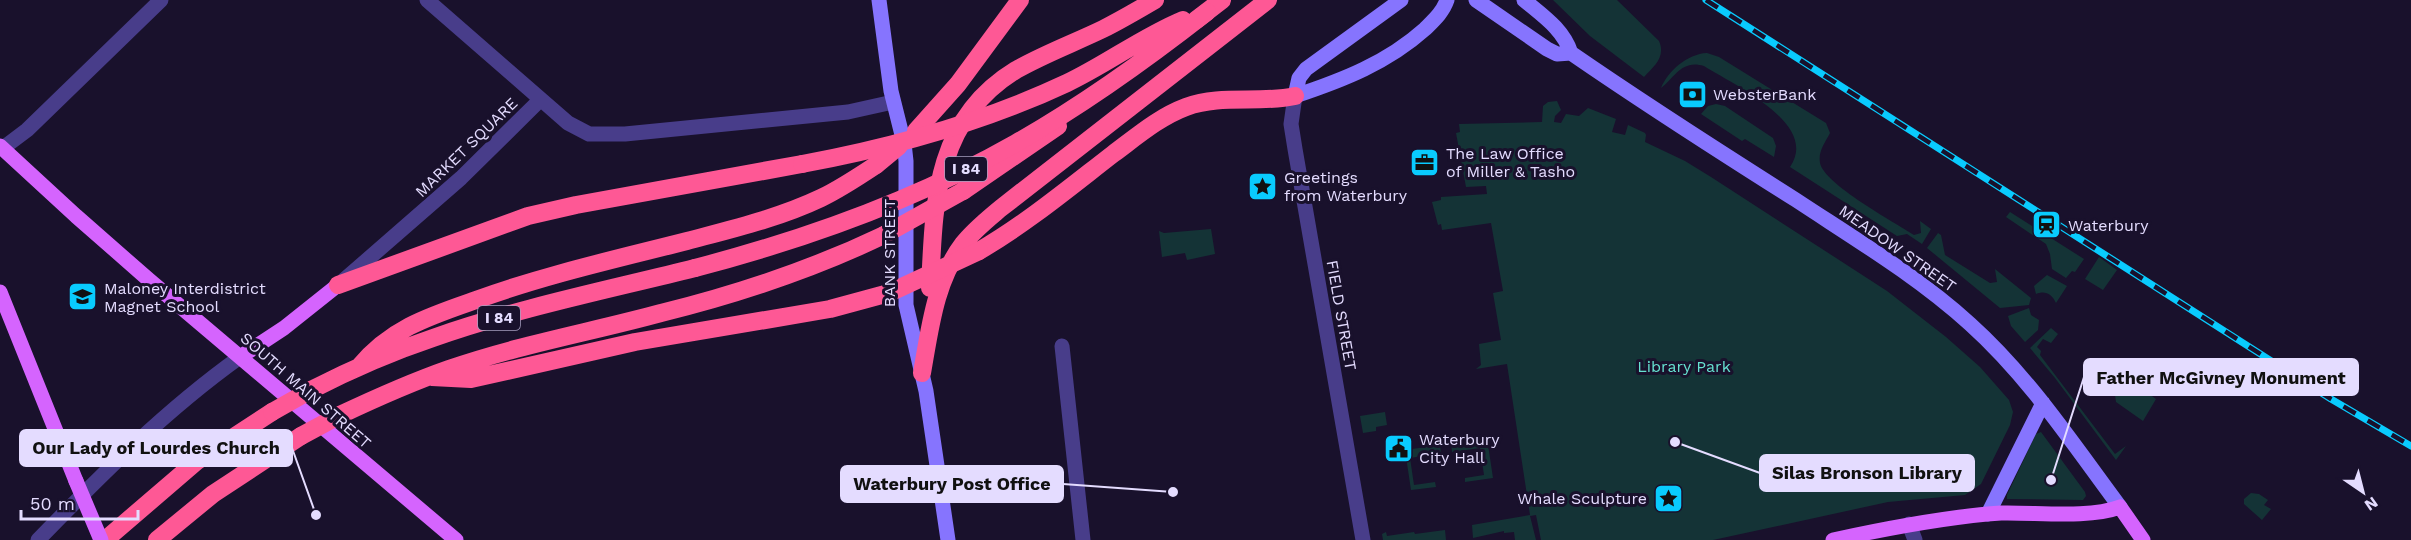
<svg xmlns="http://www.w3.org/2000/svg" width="2411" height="540" font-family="'Work Sans',sans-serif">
	<rect width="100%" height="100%" fill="#19112c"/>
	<path fill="#143336" d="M1553 0H1617L1659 41C1666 57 1654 66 1644 77L1590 36Z
		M1707 53 1719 57 1826 123 1830 133C1825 143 1818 151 1820 163 1824 184 1894 222 1914 235L1921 233 1920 221 1931 229 1922 244 1907 234 1897 236 1790 167C1820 124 1734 85 1704 66 1682 59 1675 77 1661 88 1668 71 1687 54 1707 53Z
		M1557 101 1561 110 1555 116 1554 122 1561 123 1566 114 1579 116 1588 108 1616 119 1612 132 1625 135 1628 125 1645 133 1646 135 1645 142 1685 161 1711 177 1887 291 1946 337 1980 367 2009 400 2013 412 2010 425 1981 484 1965 495 1888 502 1713 540H1541L1536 515 1530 516 1536 540H1515L1514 532 1504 533V531L1473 538 1472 525 1530 515 1507 364 1476 369 1481 365 1479 344 1501 340 1493 293 1503 291 1491 223 1442 230 1441 224 1438 225 1432 202 1441 200V197L1487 194 1486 186 1466 187 1456 133 1460 132 1459 124 1542 122 1543 106 1548 102Z
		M1716 104 1725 106 1773 138 1776 146 1774 157 1745 139 1742 141 1701 114 1708 106Z
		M2010 212 2084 259 2075 272 2072 271 2066 278 2052 269 2050 254 2046 244 2006 217Z
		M1211 229 1215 254 1187 260 1185 253 1162 257 1159 231 1164 233Z
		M1938 233 1941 235 1945 255 1990 283 1997 282 1995 269 2031 298 2029 305 2000 308 1927 248Z
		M2099 257 2117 270 2103 290 2085 279Z
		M2047 275 2067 286 2056 303C2052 294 2045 290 2036 294L2034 286Z
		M2029 308 2031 315 2039 320 2038 330 2025 342 2011 326 2008 316Z
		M2051 328 2058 334 2051 343 2043 339 2037 347 2041 351 2040 355 2115 454 2126 446 2116 460 2055 378 2030 348Z
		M2121 374 2156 399 2143 421 2116 402 2115 395 2123 381Z
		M1385 412 1387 425 1376 427V431L1363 433 1360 416Z
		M2041 432 2085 492 2086 496 2083 500 2007 499V495L2036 434Z
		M1487 438 1493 478 1465 482V478L1484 475 1480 448 1452 452 1451 443Z
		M1440 445 1441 453 1410 458 1414 485 1435 482 1436 487 1411 490 1405 450Z
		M2251 493 2259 494 2268 500 2264 505 2271 509 2262 520 2244 504V499Z
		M1445 530 1446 540H1383L1382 534 1386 532 1387 536 1414 532 1415 534Z"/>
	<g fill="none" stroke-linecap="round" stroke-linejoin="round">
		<path stroke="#483d8a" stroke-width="15" d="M427 0 568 123 589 134H625L848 112 893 102
			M1295 96 1291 124 1295 149 1363 540
			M3 148 27 130 161 0
			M344 280 461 178 540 100
			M1062 346 1083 540
			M1909 524 1915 540
			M38 540C102 474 166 410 240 357"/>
		<path stroke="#8674fe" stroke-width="15" d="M879 0 891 91 904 143 906 161V305L926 391 948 540
			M1401 0 1306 69 1299 78 1295 96C1343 80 1387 63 1425 29 1434 20 1443 12 1447 0
			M1476 0 1547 49 1557 54 1571 53
			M1524 0C1543 16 1563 29 1571 53 1645 104 1720 152 1796 200 1855 239 1917 276 1970 324 2029 377 2073 444 2120 507
			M1988 514 2043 403"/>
		<path stroke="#d564fe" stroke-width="15" d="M0 146 76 216 149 280 456 540
			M0 292 76 481
			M240 357 284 328 338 285
			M1833 540C1888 528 1944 517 2001 513 2036 512 2088 519 2120 507L2143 540"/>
		<path stroke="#fe5895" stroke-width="18" d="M1196 20 1222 0
			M916 131 958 84 1020 0
			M963 191 1058 126
			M979 251C1027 223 1069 188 1113 154 1136 137 1159 117 1186 107 1222 94 1258 104 1295 96
			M338 285 528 216 576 205 802 164
			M930 288C934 204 934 120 1016 70 1044 54 1074 43 1103 29 1121 20 1138 10 1155 0
			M359 367C391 328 430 316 476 300 545 275 616 259 687 241 732 229 779 218 821 198 840 189 858 177 876 165
			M922 373C930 328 935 281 963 244 974 230 988 219 1001 208L1268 0
			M432 377 471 379 635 342 830 309 889 293
			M311 390C350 370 391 352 433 338 518 308 607 290 695 268
			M340 415C376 398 412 382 449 369 518 345 591 332 661 313 738 294 813 269 884 235
			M105 540 197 461 272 412
			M157 540 213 494 301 436"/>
		<defs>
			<path id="rail" d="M1706 0 2331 399 2411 446"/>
		</defs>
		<use href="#rail" stroke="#09cbfe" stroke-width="7"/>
		<use href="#rail" stroke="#19112c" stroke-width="4.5" stroke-dasharray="14" stroke-linecap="butt"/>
		<path stroke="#d564fe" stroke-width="15" d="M76 481 101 540"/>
		<path stroke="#fe5895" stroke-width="18" d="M802 164C894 147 982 123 1067 83 1107 64 1142 37 1183 20
			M876 165 899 146
			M884 235 963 191
			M695 268C806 239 916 200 1016 143 1083 105 1147 59 1207 12
			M889 293 979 251
			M272 412 311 390
			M301 436 340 415"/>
	</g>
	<defs>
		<symbol id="bank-square" viewBox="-11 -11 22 22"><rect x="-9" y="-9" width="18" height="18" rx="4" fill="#09cbfe" stroke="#19112c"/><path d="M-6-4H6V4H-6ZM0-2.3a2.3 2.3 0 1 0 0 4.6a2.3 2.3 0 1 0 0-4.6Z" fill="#111"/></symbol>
		<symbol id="office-square" viewBox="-11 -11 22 22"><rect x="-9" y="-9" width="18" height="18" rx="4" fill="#09cbfe" stroke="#19112c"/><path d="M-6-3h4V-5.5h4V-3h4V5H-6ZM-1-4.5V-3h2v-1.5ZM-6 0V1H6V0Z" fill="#111"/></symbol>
		<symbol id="sight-square" viewBox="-11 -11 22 22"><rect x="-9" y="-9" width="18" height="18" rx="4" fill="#09cbfe" stroke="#19112c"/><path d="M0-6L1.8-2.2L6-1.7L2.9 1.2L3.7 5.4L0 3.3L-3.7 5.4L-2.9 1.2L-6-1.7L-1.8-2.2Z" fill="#111"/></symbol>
		<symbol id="station-square" viewBox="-11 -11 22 22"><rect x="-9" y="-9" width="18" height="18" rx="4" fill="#09cbfe" stroke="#19112c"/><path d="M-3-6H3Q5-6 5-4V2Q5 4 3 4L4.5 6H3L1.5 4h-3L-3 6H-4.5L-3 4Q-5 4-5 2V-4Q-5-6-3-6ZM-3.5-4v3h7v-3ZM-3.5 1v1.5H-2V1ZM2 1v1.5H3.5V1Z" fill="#111"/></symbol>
		<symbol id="school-square" viewBox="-11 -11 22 22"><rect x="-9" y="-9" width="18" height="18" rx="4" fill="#09cbfe" stroke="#19112c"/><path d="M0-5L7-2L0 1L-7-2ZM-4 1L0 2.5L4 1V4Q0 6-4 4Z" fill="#111"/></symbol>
		<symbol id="civic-square" viewBox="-11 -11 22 22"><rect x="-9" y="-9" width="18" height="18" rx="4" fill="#09cbfe" stroke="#19112c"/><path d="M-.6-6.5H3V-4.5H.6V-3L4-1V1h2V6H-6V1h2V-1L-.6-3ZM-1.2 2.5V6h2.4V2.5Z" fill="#111"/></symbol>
	</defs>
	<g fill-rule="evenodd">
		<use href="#bank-square" x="1676" y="78" width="33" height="33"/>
		<use href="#office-square" x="1408" y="146" width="33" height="33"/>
		<use href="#sight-square" x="1246" y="170" width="33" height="33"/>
		<use href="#station-square" x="2030" y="208" width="33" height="33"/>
		<use href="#school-square" x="66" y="280" width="33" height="33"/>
		<use href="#civic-square" x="1382" y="432" width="33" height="33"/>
		<use href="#sight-square" x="1652" y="482" width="33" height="33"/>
	</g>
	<g text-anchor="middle" stroke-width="6" stroke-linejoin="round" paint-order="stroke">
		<g fill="#19112c" stroke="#a79fc0" stroke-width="1.5">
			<rect x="945" y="157" width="42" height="24" rx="4.5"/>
			<rect x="478" y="306" width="42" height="24" rx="4.5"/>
		</g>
		<g font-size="15" font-weight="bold" fill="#e4dcff">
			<text x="966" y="174">I 84</text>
			<text x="499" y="323">I 84</text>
		</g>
		<g font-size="16" fill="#e4dcff" stroke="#19112c" text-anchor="start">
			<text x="1713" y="100">WebsterBank</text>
			<text x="1446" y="159">The Law Office<tspan x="1446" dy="18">of Miller &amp; Tasho</tspan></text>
			<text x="1284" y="183">Greetings<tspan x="1284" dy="18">from Waterbury</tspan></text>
			<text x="2068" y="231">Waterbury</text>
			<text x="104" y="294">Maloney Interdistrict<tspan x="104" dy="18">Magnet School</tspan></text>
			<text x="1419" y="445">Waterbury<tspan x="1419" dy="18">City Hall</tspan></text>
			<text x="1647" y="504" text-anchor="end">Whale Sculpture</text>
		</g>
		<g font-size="16" fill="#e4dcff" stroke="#19112c">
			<text transform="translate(466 147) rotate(-44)" y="6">MARKET SQUARE</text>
			<text transform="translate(1898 248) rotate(35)" y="6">MEADOW STREET</text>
			<text transform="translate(889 253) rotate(-90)" y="6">BANK STREET</text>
			<text transform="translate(1342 315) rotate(80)" y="6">FIELD STREET</text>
			<text transform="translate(306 390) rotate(41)" y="6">SOUTH MAIN STREET</text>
		</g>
		<g font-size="16" fill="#66e1d0" stroke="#19112c">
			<text x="1684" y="372">Library Park</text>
		</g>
	</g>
	<path fill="none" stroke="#e4dcff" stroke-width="2" d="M2051 480L2084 377M316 515L292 448M1675 442L1760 473M1173 492L1063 484"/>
	<g fill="#e4dcff" stroke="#19112c" stroke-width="2">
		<circle cx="2051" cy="480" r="6"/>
		<circle cx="316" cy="515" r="6"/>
		<circle cx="1675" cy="442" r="6"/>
		<circle cx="1173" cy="492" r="6"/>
	</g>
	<g fill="#e4dcff" stroke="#e4dcff" stroke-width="2">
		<rect x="2084" y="359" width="274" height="36" rx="6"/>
		<rect x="20" y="430" width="272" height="36" rx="6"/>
		<rect x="1760" y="455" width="214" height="36" rx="6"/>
		<rect x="841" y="466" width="222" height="36" rx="6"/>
	</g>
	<g font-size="18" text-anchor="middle" font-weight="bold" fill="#111">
		<text x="2221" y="384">Father McGivney Monument</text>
		<text x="156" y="454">Our Lady of Lourdes Church</text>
		<text x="1867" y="479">Silas Bronson Library</text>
		<text x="952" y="490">Waterbury Post Office</text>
	</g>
	<g transform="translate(2363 492) rotate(145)" stroke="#19112c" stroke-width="4.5" paint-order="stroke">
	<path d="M0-4.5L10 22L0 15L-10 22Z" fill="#e4dcff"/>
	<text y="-9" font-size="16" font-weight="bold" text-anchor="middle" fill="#e4dcff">N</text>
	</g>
	<path d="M21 510v9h117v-9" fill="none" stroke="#e4dcff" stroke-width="3"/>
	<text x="30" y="510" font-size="18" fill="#e4dcff" stroke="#19112c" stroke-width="4.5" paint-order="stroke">50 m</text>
</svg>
